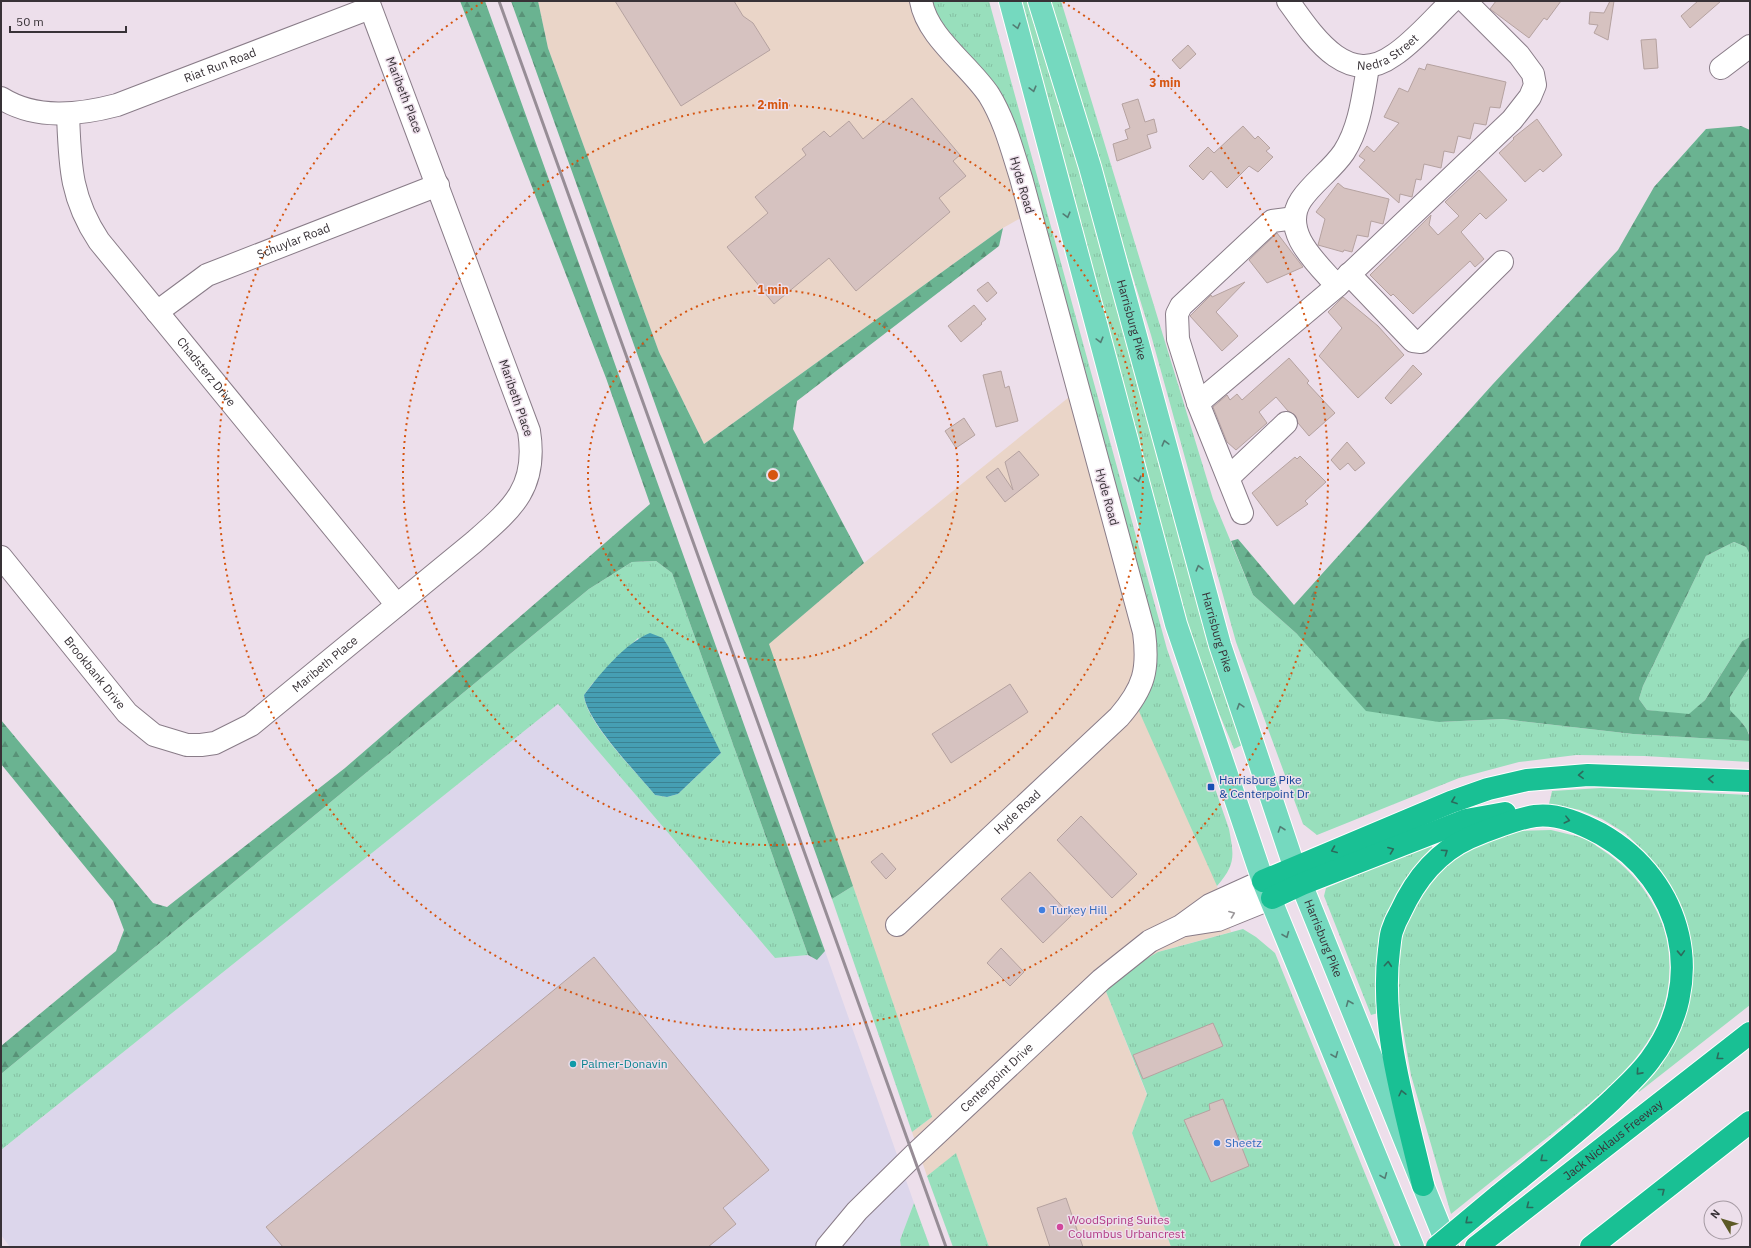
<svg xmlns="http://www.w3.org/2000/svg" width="1751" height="1248" font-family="'IBM Plex Sans',sans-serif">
	<defs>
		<pattern id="grass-tufts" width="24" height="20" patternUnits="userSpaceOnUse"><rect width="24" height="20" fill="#98dfbc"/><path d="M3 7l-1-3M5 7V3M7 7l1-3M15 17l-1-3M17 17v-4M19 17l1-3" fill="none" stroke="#84c0a2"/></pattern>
		<pattern id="forest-firs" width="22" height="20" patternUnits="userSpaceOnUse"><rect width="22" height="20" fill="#6ab391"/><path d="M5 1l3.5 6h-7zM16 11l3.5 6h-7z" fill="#589277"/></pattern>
		<pattern id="water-rules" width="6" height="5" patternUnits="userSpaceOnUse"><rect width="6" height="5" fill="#469fb3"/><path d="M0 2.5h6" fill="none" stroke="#3b8292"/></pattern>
	</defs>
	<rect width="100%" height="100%" fill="#eddfeb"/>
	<path fill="#ead5c8" d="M538 1H932L995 85 1037 209 1003 228 704 444 659 352 548 48Z
		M1084 385 1217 886 1231 932 1158 952 1105 989 1147 1095 1132 1133 1171 1247H989L956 1154 927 1176 912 1132 932 1117 768 644 864 563Z"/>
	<path fill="#dcd6eb" d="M558 704 775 958 808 955 817 960 825 951 914 1203 900 1240 901 1247H10L1 1235V1150Z"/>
	<path fill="url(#grass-tufts)" fill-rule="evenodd" d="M932 1H989L1167 649 1229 829C1234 856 1236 864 1217 886L1138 709 1149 688 995 85 940 22Z
		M1018 1H1027L1084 181 1210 648 1242 745 1234 749 1194 653Z
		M1047 1H1061L1213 499 1253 595 1297 634 1439 722 1503 719 1633 734 1750 741V762L1644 756 1576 755 1519 762 1459 778 1317 835 1303 824 1236 642 1151 335Z
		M1734 542 1746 547 1750 555V637L1742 641 1705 700 1689 715 1647 710 1639 699 1643 686 1706 556Z
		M656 561 672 573 808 955 775 958 558 704 1 1150V1074L589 589 632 562ZM638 638 721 753 678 794 667 797 655 795C637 773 585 721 584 695L592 684Z
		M1750 667V735L1743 724 1730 711V697Z
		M1601 788 1750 795V1005L1639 1092 1635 1087 1674 1032 1679 907 1665 878 1646 853 1625 833 1602 819 1580 810 1549 804 1552 791Z
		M1551 830C1562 833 1575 835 1586 839 1591 841 1596 846 1601 849 1626 866 1641 882 1655 908 1667 930 1671 954 1669 979 1663 1052 1601 1094 1548 1137 1516 1162 1483 1188 1451 1214L1411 1075 1398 1002V949L1409 911 1428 882 1451 859 1485 838 1511 831Z
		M1431 844 1433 850 1408 878 1378 1013 1371 1015 1324 896 1326 888Z
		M853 886 932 1117 912 1132 832 899Z
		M1243 929 1256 937 1275 953 1395 1247H1171L1132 1133 1147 1094 1105 989 1124 972 1158 952Z
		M956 1153 989 1247H953L927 1176Z
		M914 1203 930 1247H901L900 1240Z"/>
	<path fill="url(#forest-firs)" d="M460 1H485L825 951 817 960 808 955 672 573 656 561 632 562 589 589 1 1074V1046L116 951 124 930 113 901 1 764V720L153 903 167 907 345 768 650 504 606 378Z
		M511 1H538L548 48 659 352 704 444 1003 228 999 246 797 401 793 429 864 563 769 644 853 886 832 899Z
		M1741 126 1750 130V555L1746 547 1734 542 1706 556 1643 686 1639 699 1647 710 1689 714 1705 700 1742 641 1750 637V667L1730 697V710C1738 719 1750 728 1750 741L1633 734 1503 719 1439 722 1366 711 1297 634 1253 595 1231 541 1238 539 1294 605 1493 384 1618 250 1654 187 1706 129Z"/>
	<path fill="url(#water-rules)" d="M650 633 663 638 668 646 721 753 678 794 667 797 655 795C637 773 586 721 584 695 600 674 625 643 650 633Z"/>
	<path fill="#d6c2c0" stroke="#b5a2a0" d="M615 1H734L743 16 753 23 770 50 681 106Z
		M1496 1H1561L1547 20 1544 18 1529 38 1490 9Z
		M1610 1H1614L1608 40 1594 33 1598 25 1589 24 1590 12 1604 13Z
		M1698 1H1721L1690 28 1681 16Z
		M1656 39 1658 68 1644 69 1641 40Z
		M1188 45 1196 54 1180 69 1172 60Z
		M1427 64 1506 82 1500 108 1490 107 1486 125 1474 123 1470 139 1458 136 1454 153 1444 151 1441 168 1424 164 1421 180 1416 179 1412 197 1400 194 1399 203 1359 167 1365 160 1359 156 1367 146 1374 152 1399 123 1384 117 1399 88 1408 92 1419 68 1425 70Z
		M912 98 960 155 953 161 966 176 939 198 950 212 856 291 829 258 774 304 727 247 768 213 755 197 806 155 802 149 824 131 830 137 849 121 863 139Z
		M1138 99 1145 122 1154 119 1157 132 1147 135 1151 148 1117 161 1113 144 1128 139 1125 130 1130 128 1122 104Z
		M1537 119 1562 155 1543 172 1540 169 1525 182 1499 153 1514 139 1513 138Z
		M1243 126 1255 139 1258 136 1270 148 1266 151 1273 157 1258 172 1249 166 1227 188 1211 171 1203 180 1189 166 1208 147 1214 153Z
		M1479 170 1507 200 1486 219 1480 213 1461 232 1484 259 1475 267 1470 261 1413 314 1393 294 1391 296 1370 275 1431 215 1429 225 1438 235 1459 216 1445 202Z
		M1338 183 1344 188 1389 199 1383 224 1371 221 1368 237 1357 235 1352 252 1344 250 1343 252 1318 245 1325 219 1316 212Z
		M1277 233 1303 267 1267 283 1249 260Z
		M988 282 997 293 987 302 977 290Z
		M1245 282 1216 312 1238 336 1222 351 1190 316 1211 295 1212 297Z
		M1343 297 1378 326 1404 355 1358 398 1319 356 1342 328 1328 312Z
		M974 305 986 319 981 323 982 324 961 342 948 326Z
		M1289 358 1309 381 1307 383 1335 413 1309 436 1298 423 1295 415 1288 411 1276 397 1259 412 1267 423 1236 450 1227 442 1213 407 1227 395 1230 400 1237 394 1242 400Z
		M1413 365 1422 374 1391 404 1385 398Z
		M1001 371 1005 388 1009 386 1018 421 996 427 983 375Z
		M964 418 975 435 956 448 945 431Z
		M1347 442 1365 463 1355 471 1348 463 1340 470 1331 460Z
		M1019 451 1039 475 1005 502 986 477 998 468 1013 490 1005 462Z
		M1300 456 1326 482 1305 501 1308 504 1277 526 1252 493 1295 457 1297 459Z
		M1010 684 1028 712 951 763 932 734Z
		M1081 816 1137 874 1112 898 1057 840Z
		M882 853 896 869 886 879 871 862Z
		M1030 872 1071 916 1043 943 1001 899Z
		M1001 948 1024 972 1010 986 987 963Z
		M594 957 769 1170 723 1208 736 1224 708 1247H283L266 1227Z
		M1213 1023 1223 1046 1143 1079 1133 1055Z
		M1223 1099 1249 1166 1211 1182 1184 1120 1210 1110 1209 1104Z
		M1066 1198 1083 1247H1050L1037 1208Z"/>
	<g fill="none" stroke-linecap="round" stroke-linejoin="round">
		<defs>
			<g id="minor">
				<path id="s1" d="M1288 1C1313 36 1347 89 1394 55 1414 42 1434 18 1452 1"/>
				<path d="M1721 68 1750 46"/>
				<path id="s2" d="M1 98C36 120 79 115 117 105L370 8"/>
				<path id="s3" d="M68 114C70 165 70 197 99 241L397 605"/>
				<path d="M1349 274 1413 341 1421 342 1502 262"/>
				<path d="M1337 286C1318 264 1280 232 1301 200 1313 182 1332 170 1344 152 1360 127 1363 96 1368 67"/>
				<path id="s4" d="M157 312 207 275 438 185"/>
				<path d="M1198 403 1337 286 1512 120 1530 97 1535 85 1533 74 1519 55 1465 1"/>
				<path d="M1229 477 1286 423"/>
				<path d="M1242 513 1198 403 1178 339 1177 314 1181 306 1272 221 1295 218"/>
				<path id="s5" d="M1 557 127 713 154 735 187 745H201L215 743 251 725 474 542C513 508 538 487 529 431L368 1"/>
				<path id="s6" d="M897 925 1119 717C1144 688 1149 670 1144 632L1021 178C1012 150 1005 121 989 95 969 65 927 37 921 1"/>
				<path d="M1186 925 1218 920 1272 898"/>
				<path id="s7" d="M827 1247 857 1211 913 1156 1101 980 1150 941 1181 926 1210 905 1263 881"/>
			</g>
			<g id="major">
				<path d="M1010 1 1176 624 1263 881 1413 1247"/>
				<path id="s8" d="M1039 1 1090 167 1220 645 1294 866 1448 1247"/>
			</g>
			<g id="highway">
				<path d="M1263 881 1451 802 1488 789 1527 780 1588 775 1750 781"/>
				<path d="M1272 898 1302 884 1466 820 1505 813"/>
				<path d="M1423 1185C1406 1110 1379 1028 1389 950 1390 944 1390 937 1392 931 1394 925 1397 918 1400 913 1415 880 1436 853 1469 838 1485 831 1519 818 1535 816 1558 813 1582 824 1601 834 1684 881 1708 983 1650 1060 1639 1075 1625 1087 1612 1100 1576 1134 1536 1165 1498 1196"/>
				<path id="s9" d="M1476 1247 1750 1033"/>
				<path d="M1591 1247 1750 1122"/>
			</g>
		</defs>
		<use href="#minor" stroke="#897c88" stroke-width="24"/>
		<use href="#major" stroke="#fff" stroke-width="24"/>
		<use href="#highway" stroke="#fff" stroke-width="24"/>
		<use href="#minor" stroke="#fff" stroke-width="22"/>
		<use href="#major" stroke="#75d9bf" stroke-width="22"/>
		<use href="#highway" stroke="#19c094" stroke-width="22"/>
		<path stroke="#978d96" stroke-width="3" d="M499 1 946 1247"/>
		<defs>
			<path id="highway-bridge" d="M1437 1247 1498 1196"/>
		</defs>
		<use href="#highway-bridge" stroke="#fff" stroke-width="24" stroke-linecap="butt"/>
		<use href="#highway-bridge" stroke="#19c094" stroke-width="22"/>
	</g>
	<defs><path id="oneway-chevron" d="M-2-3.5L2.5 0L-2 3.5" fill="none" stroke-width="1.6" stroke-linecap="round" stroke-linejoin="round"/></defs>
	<g stroke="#537d74">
		<use href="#oneway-chevron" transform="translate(1017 26) rotate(75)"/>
		<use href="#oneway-chevron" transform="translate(1033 89) rotate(75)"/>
		<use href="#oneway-chevron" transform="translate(1067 215) rotate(75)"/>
		<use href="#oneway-chevron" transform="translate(1100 340) rotate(75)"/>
		<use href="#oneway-chevron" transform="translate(1165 443) rotate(-105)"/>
		<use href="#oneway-chevron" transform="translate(1138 479) rotate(75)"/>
		<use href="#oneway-chevron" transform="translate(1199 568) rotate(-105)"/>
		<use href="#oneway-chevron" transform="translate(1240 706) rotate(-108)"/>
		<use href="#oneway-chevron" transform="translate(1281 829) rotate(-109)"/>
		<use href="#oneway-chevron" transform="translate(1286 935) rotate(68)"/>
		<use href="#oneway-chevron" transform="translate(1349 1003) rotate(-112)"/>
		<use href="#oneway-chevron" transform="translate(1335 1055) rotate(68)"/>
		<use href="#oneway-chevron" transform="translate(1384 1176) rotate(68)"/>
	</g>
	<g stroke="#2c6b5c">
		<use href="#oneway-chevron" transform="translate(1581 775) rotate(177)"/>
		<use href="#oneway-chevron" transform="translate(1711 779) rotate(-178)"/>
		<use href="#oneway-chevron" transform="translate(1454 801) rotate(160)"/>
		<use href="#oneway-chevron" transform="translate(1567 820) rotate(14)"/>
		<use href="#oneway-chevron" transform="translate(1334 850) rotate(158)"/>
		<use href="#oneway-chevron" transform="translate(1391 850) rotate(-21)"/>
		<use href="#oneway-chevron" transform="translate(1445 852) rotate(-34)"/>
		<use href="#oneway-chevron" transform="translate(1681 953) rotate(88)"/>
		<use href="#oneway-chevron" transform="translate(1388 964) rotate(-85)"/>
		<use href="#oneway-chevron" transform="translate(1719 1057) rotate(142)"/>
		<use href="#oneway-chevron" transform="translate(1639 1072) rotate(132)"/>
		<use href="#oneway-chevron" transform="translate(1402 1093) rotate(-103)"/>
		<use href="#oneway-chevron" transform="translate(1543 1159) rotate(141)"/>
		<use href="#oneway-chevron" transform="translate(1662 1191) rotate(-38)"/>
		<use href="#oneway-chevron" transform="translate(1529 1206) rotate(142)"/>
		<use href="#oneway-chevron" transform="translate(1468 1221) rotate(140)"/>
	</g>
	<use stroke="#9c989b" href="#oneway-chevron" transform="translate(1232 914) rotate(-21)"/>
	<g fill="none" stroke="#d65510" stroke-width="2" stroke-dasharray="2 4">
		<circle cx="773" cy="475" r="185"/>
		<circle cx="773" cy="475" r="370"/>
		<path d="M1063 2A555 555 0 1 1 483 2"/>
	</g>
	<rect fill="#1a4fb4" stroke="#eddfeb" stroke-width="1.5" x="1207" y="783" width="8" height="8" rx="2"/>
	<g fill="#3f7fe0" stroke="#eddfeb" stroke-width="1.5">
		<circle cx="1042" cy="910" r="4"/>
		<circle cx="1217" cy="1143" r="4"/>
	</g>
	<circle fill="#0f9aa8" stroke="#eddfeb" stroke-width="1.5" cx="573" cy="1064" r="4"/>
	<circle fill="#d1479c" stroke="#eddfeb" stroke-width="1.5" cx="1060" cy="1227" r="4"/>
	<g text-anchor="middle" stroke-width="3" stroke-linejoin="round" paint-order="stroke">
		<g font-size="12" fill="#383237" stroke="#eddfeb">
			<text dy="4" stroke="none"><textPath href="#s1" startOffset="131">Nedra Street</textPath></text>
			<text dy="4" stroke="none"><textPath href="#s2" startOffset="230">Riat Run Road</textPath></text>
			<text transform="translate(404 95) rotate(69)" y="4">Maribeth Place</text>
			<text transform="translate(1022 185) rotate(74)" y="4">Hyde Road</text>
			<text dy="4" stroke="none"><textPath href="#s4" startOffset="155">Schuylar Road</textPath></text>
			<text dy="4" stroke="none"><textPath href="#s8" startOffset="332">Harrisburg Pike</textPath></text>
			<text dy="4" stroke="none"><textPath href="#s3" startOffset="302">Chadsterz Drive</textPath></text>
			<text transform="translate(516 398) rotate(71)" y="4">Maribeth Place</text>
			<text transform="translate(1107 497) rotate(75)" y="4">Hyde Road</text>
			<text dy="4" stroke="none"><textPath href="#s8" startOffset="656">Harrisburg Pike</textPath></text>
			<text dy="4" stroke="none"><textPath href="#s5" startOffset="434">Maribeth Place</textPath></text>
			<text dy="4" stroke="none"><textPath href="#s5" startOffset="149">Brookbank Drive</textPath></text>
			<text dy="4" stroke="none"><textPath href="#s6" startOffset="165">Hyde Road</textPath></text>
			<text dy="4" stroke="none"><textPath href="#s8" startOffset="980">Harrisburg Pike</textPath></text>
			<text dy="4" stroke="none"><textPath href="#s7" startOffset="240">Centerpoint Drive</textPath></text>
			<text dy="4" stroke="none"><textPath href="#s9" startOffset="174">Jack Nicklaus Freeway</textPath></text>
		</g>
		<g font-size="12" fill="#164399" stroke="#eddfeb" text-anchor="start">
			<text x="1219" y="784">Harrisburg Pike<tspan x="1219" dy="14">&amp; Centerpoint Dr</tspan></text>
		</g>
		<g font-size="12" fill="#366cbe" stroke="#eddfeb" text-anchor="start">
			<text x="1050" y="914">Turkey Hill</text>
			<text x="1225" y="1147">Sheetz</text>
		</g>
		<g font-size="12" fill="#0d838f" stroke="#eddfeb" text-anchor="start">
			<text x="581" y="1068">Palmer-Donavin</text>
		</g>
		<g font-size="12" fill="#b23c85" stroke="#eddfeb" text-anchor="start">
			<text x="1068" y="1224">WoodSpring Suites<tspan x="1068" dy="14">Columbus Urbancrest</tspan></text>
		</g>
	</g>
	<circle cx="773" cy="475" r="6" fill="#d65510" stroke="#eddfeb" stroke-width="2"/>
	<g font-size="12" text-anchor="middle" font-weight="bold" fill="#d65510" stroke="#eddfeb" stroke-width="3" stroke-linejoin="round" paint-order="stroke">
		<text x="1165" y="87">3 min</text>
		<text x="773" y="109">2 min</text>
		<text x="773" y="294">1 min</text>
	</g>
	<rect width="1751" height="1248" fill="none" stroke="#383237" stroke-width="4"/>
	<g transform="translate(1723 1220) rotate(308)"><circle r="19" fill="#eddfeb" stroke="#a59aa3"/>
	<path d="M0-3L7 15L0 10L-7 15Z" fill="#5c5926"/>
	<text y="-6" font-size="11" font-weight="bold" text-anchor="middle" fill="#383237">N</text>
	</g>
	<path d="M10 26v6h116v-6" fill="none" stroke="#383237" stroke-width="2"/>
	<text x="16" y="26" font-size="12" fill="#383237" stroke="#eddfeb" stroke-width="3" paint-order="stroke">50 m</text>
</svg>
